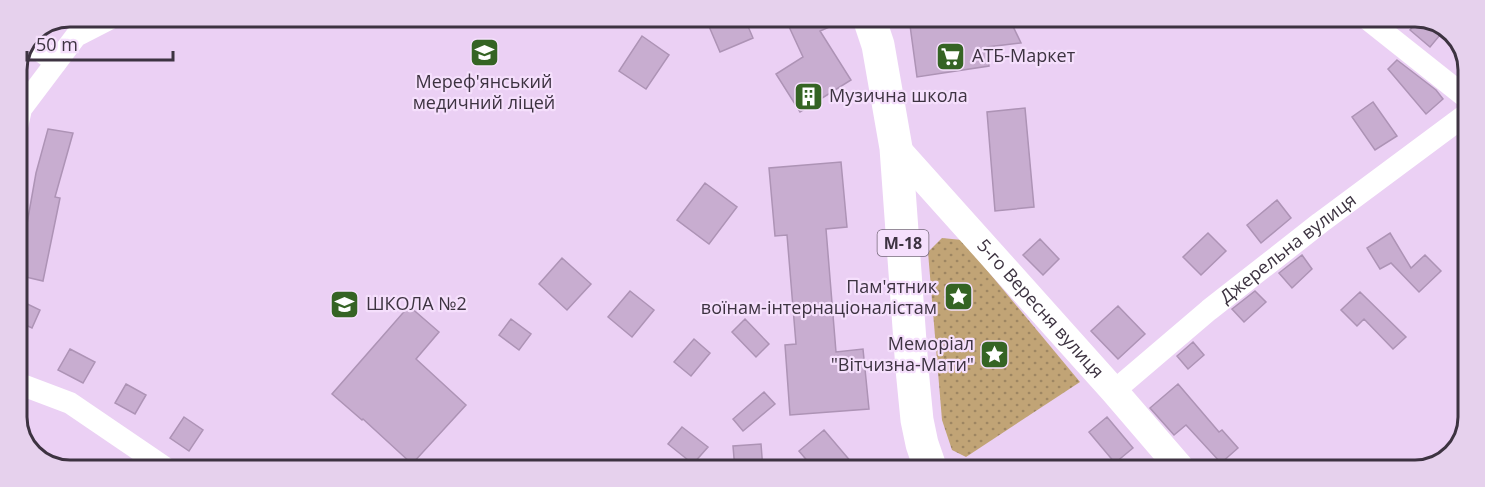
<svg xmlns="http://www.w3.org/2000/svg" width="1485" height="487" font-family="'Open Sans',sans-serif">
	<defs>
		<pattern id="green-dots" width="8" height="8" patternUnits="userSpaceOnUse" patternTransform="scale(1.5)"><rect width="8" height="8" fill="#c1a476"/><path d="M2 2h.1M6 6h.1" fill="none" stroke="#9e8662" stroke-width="1.8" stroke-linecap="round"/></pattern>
	</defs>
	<rect width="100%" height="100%" fill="#ebd0f4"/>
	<path fill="url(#green-dots)" d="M942 238 962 240 1080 382 966 457 952 450 942 420 928 252Z"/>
	<path fill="#c8add0" stroke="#ad93b5" stroke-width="1.5" d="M705 17H744L753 38 720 52Z
		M785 18H850L820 31 851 80 800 112 776 74 803 57Z
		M909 18H1009L1021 43 987 47 989 66 917 77Z
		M1420 18H1429L1445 29 1430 47 1410 30Z
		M642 36 669 55 646 89 619 71Z
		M1397 60 1436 90 1443 99 1426 114 1388 69Z
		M1373 102 1397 136 1375 150 1352 117Z
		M1025 108 1034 207 995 211 987 112Z
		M48 129 73 133 55 197 60 198 43 281 17 275V254L21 234 25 235 36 173Z
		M841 162 847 227 826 229 836 352 863 349 869 409 790 415 785 345 796 344 787 235 775 236 769 168Z
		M705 183 737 207 709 244 677 220Z
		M1277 200 1291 218 1261 243 1247 225Z
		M1208 233 1226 251 1201 275 1183 257Z
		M1390 233 1411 268 1425 255 1441 271 1419 292 1391 263 1380 269 1367 248Z
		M1040 239 1059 259 1043 275 1023 255Z
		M1302 255 1312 269 1292 288 1279 273Z
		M562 258 591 284 567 310 539 284Z
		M630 291 654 310 632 337 608 317Z
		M1255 291 1266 302 1244 322 1232 309Z
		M1360 292 1406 337 1393 349 1364 319 1357 326 1341 310Z
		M17 299 40 310 32 328 17 321Z
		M409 306 439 332 416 359 466 405 412 464 363 419 362 420 332 394Z
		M1118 306 1145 334 1118 359 1091 331Z
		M511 319 531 334 519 350 499 335Z
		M745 319 769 344 756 357 732 332Z
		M694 339 710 353 691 376 674 362Z
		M1193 342 1204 355 1188 369 1177 356Z
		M70 349 95 362 83 383 58 370Z
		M126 384 146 395 135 414 115 403Z
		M1178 384 1219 432 1222 430 1238 448 1221 463 1186 425 1174 435 1150 408Z
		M764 392 775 404 743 431 733 419Z
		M184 417 203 430 189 451 170 438Z
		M1107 417 1133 448 1115 463 1089 432Z
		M682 427 708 447 693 464 668 444Z
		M824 430 858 470H815L799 451Z
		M761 444 763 470H735L733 446Z"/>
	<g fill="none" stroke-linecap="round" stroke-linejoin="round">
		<g stroke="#fff" stroke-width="22">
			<path d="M1366 18 1468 99"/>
			<path d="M28 42 56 62"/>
			<path d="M17 127 21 109 76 36 113 17"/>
			<path d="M17 383 70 403 167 469"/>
			<path id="s1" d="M1114 391 1209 310 1320 223 1468 113"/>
		</g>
		<path stroke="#fff" stroke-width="28" id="s2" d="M896 148 1114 391 1182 470"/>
		<path stroke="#fff" stroke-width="33" d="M869 18 878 45 896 148 912 369 917 420 922 444 931 470"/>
	</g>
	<defs>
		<symbol id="school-square" viewBox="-11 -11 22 22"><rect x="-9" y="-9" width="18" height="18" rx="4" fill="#356424" stroke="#f5dffc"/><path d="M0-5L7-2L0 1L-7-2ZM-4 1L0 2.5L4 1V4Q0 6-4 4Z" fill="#fff"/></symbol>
		<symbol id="supermarket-square" viewBox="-11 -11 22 22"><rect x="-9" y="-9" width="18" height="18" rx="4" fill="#356424" stroke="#f5dffc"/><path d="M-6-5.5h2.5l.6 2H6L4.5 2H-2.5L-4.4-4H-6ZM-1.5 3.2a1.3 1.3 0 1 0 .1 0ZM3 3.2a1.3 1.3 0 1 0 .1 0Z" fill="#fff"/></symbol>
		<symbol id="building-square" viewBox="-11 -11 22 22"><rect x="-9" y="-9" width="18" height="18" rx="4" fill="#356424" stroke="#f5dffc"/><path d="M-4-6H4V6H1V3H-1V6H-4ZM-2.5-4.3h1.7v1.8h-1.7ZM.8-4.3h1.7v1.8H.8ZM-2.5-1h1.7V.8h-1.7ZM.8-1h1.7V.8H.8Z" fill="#fff"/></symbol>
		<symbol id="sight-square" viewBox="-11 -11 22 22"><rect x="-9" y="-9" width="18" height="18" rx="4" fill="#356424" stroke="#f5dffc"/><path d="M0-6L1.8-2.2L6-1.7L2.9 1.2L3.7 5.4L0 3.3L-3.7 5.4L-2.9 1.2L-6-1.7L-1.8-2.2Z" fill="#fff"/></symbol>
	</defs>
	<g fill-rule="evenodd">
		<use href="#school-square" x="468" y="36" width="33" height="33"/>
		<use href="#supermarket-square" x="934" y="40" width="33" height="33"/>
		<use href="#building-square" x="792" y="80" width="33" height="33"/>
		<use href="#sight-square" x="942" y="280" width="33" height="33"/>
		<use href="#school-square" x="328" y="288" width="33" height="33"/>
		<use href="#sight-square" x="978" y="338" width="33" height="33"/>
	</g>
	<g text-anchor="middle" stroke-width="4.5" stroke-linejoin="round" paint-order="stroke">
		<rect fill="#f5dffc" stroke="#746779" stroke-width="1.5" x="877.5" y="230" width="51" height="26" rx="4.5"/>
		<g font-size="16" font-weight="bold" fill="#3d3341">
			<text x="903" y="249">М-18</text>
		</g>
		<g font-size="18" fill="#3d3341" stroke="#f5dffc" text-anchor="start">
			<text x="972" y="62">АТБ-Маркет</text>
			<text x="484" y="88" text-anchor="middle">Мереф'янський<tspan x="484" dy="21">медичний ліцей</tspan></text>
			<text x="829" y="102">Музична школа</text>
			<text x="937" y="293" text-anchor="end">Пам'ятник<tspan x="937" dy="21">воїнам-інтернаціоналістам</tspan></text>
			<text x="366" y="310">ШКОЛА №2</text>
			<text x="974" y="350" text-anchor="end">Меморіал<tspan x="974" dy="21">"Вітчизна-Мати"</tspan></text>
		</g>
		<g font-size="18" fill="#3d3341" stroke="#f5dffc">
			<text dy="6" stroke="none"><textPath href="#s1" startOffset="225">Джерельна вулиця</textPath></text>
			<text dy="6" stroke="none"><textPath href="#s2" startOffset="216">5-го Вересня вулиця</textPath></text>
		</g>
	</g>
	<path d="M0 0H1485V487H0ZM70 27H1415A43 43 0 0 1 1458 70V417A43 43 0 0 1 1415 460H70A43 43 0 0 1 27 417V70A43 43 0 0 1 70 27Z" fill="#e6d1ed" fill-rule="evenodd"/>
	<path fill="none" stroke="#3d3341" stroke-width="3" d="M70 27H1415A43 43 0 0 1 1458 70V417A43 43 0 0 1 1415 460H70A43 43 0 0 1 27 417V70A43 43 0 0 1 70 27Z"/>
	<path d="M27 51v9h146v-9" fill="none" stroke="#3d3341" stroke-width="3"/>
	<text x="36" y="51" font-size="18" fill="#3d3341" stroke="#f5dffc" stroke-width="4.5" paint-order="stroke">50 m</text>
</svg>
